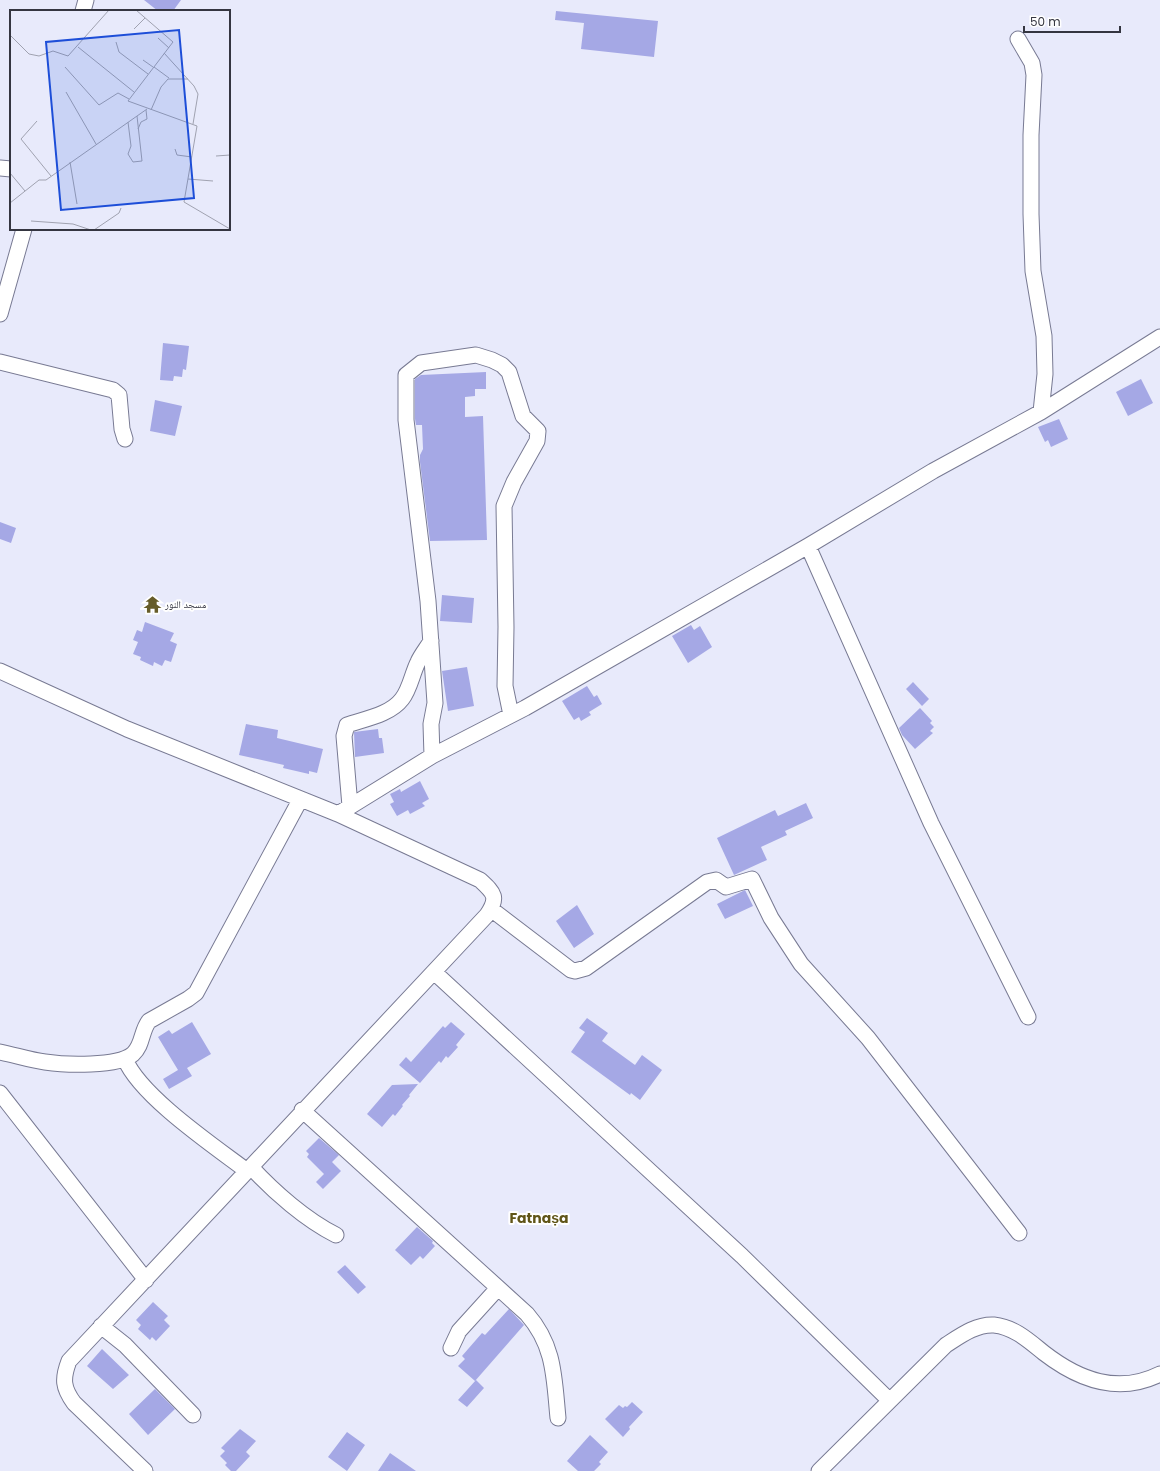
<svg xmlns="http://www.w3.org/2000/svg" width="1160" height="1471" font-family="Poppins,'Noto Naskh Arabic',sans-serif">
	<rect width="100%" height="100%" fill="#e8eafb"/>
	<path fill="#a5a8e5" d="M144 0H181L173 11H158Z
		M556 11 658 21 654 57 581 49 584 23 555 20Z
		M163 343 189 346 186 370 183 369 182 377 174 376 173 381 160 380Z
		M486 372V389H475V396L465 397V417L483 416 487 540 430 541 420 462V455L423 449 422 425H416L415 419V379L421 375Z
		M1141 379 1153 403 1128 416 1116 392Z
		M155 400 182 406 175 436 150 431Z
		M1059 419 1068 439 1051 447 1048 440 1045 442 1038 427Z
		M0 522 16 528 11 543 0 539Z
		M442 595 474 598 472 623 440 621Z
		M145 622 174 633 170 641 177 644 171 662 165 660 162 666 154 662 153 666 140 660 141 657 133 654 138 642 133 640 137 630 142 632Z
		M691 625 694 630 700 626 712 647 688 663 672 636Z
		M467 667 474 706 448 711 442 671Z
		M913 682 929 699 922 706 906 689Z
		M587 686 594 697 597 695 602 704 589 712 591 715 581 721 579 717 574 720 562 701Z
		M920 708 932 721 930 723 934 727 930 731 933 733 915 749 902 735 899 728Z
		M246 724 278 730 277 738 323 749 317 773 309 771V774L283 768 284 765 239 755Z
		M378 729 379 738H382L384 753 355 757 354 732Z
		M420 781 429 799 422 803 425 806 410 814 408 810 397 816 390 804 394 802 390 794 400 789 401 792Z
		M806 803 813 818 785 831 787 835 761 847 767 860 734 875 717 838 775 810 778 816Z
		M745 890 753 906 725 919 717 904Z
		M577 905 594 934 574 948 556 921Z
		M587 1018 608 1033 602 1041 635 1065 642 1055 662 1070 640 1100 631 1093 630 1095 571 1052 585 1032 579 1028Z
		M192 1022 211 1054 187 1068 192 1076 169 1089 163 1079 178 1070 158 1037 169 1030 172 1034Z
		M451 1022 465 1034 456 1045 458 1047 448 1058 446 1056 441 1063 439 1061 420 1083 399 1065 406 1057 411 1062 443 1026 445 1028Z
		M418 1084 409 1095 410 1096 402 1105 403 1106 395 1116 393 1114 382 1127 367 1114 392 1085Z
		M319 1138 339 1155 332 1162 341 1171 323 1189 316 1182 324 1174 307 1157 309 1154 306 1151Z
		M417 1227 433 1241 432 1243 435 1246 423 1259 420 1256 411 1265 395 1250Z
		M345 1265 366 1287 358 1294 337 1272Z
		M153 1302 168 1316 164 1320 170 1326 156 1341 152 1337 150 1340 138 1329 141 1325 136 1320Z
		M509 1309 524 1325 475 1381 458 1366 465 1359 462 1356 482 1333 485 1335Z
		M102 1349 129 1375 113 1389 87 1366Z
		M476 1380 484 1388 467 1407 458 1400Z
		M155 1389 175 1409 148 1435 129 1414Z
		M632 1402 643 1412 629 1427 630 1429 623 1437 605 1419 619 1405 623 1408 625 1406 627 1407Z
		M240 1429 256 1441 246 1452 250 1456 236 1471H231L225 1465 227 1463 220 1456 225 1451 221 1448Z
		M347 1432 365 1445 347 1471 328 1457Z
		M590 1435 608 1452 599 1462 601 1464 594 1471H578L567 1461Z
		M390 1453 416 1471H378Z"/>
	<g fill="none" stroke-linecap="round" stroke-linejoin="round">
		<defs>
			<path id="minor" d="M83 11 86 0
				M1018 39 1032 63 1034 75 1031 135V214L1033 271 1044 336 1045 374 1041 412
				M0 168 11 169
				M0 314 24 229
				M0 362 113 390 119 395 122 429 125 439
				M808 546 931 823 1028 1017
				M0 671 127 729 338 814 480 880C494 893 499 897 487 915L69 1361C62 1379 63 1388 74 1403L145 1471
				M432 756 431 724 435 703 428 601 406 420V375L421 363 476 355 492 360 502 365 509 372 523 416 538 431 537 441 514 482 504 506 506 627 505 686 511 715
				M350 806 344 736 347 725C364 719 390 715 402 699 410 689 412 674 418 662 421 655 427 648 431 641
				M338 814 432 756 525 708 808 546 933 471 1041 412 1160 337
				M491 909 571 970 575 971 586 968 707 882 716 880 726 887 752 879 771 918 801 964 868 1038 1019 1233
				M434 972 742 1256 889 1400
				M0 1052C15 1055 30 1060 45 1062 65 1065 118 1067 133 1054 143 1045 141 1031 149 1021L188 999 196 993 300 800
				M125 1059C140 1096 214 1146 247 1171
				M0 1093 146 1280
				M302 1110 527 1314C555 1346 554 1378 558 1418
				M251 1167C274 1192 306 1220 336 1235
				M101 1326 125 1345 193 1415
				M451 1348 459 1331 498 1288
				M819 1471 946 1345C960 1336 976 1324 994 1325 1014 1327 1029 1341 1044 1353 1079 1380 1118 1395 1160 1374"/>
		</defs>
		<use href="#minor" stroke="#787a93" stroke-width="17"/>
		<use href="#minor" stroke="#fff" stroke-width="15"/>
	</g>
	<defs>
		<symbol id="temple-bare" viewBox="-9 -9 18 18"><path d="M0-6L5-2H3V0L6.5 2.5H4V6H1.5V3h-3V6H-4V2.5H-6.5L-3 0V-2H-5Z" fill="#665c29" stroke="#fff" stroke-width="2.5" paint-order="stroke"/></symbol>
	</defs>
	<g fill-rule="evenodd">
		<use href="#temple-bare" x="140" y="592" width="25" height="25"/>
	</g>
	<g text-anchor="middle" stroke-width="4" stroke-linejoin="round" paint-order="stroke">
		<g font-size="10" fill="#343540" stroke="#fff" text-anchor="start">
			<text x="165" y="608">مسجد النور</text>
		</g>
		<g font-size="14" font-weight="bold" fill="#605518" stroke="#fff">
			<text x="539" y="1223">Fatnaṣa</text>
		</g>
	</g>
	<g transform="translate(10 10)">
		<rect width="220" height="220" fill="#e8eafb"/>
		<path fill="none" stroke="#a0a2b0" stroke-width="1" d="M126 0 163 32 118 91 187 116 174 192 220 219M124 19 135 8M0 25 19 44 29 46 43 41 58 46 99 0M148 28 159 38M106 32 109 42 138 64M68 37 124 82M154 43 184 76 188 84 183 114M133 50 143 57M55 57 89 95 108 83 119 89M144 57 159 68M56 82 86 134M141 100 151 77 158 69H178M27 111 11 129 41 166M118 112 121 136 118 144 123 152 132 151 127 106M128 119 131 112 137 109 136 100M165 139 167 145 182 147M206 146 220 145M60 152 67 194M0 163 15 181M178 169 203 171M0 193 29 170H36L137 99M21 211 63 214 81 220M84 220 109 203 111 198"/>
		<path fill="#1d4ed8" fill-opacity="0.15" stroke="#1d4ed8" stroke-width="2" d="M169 20 184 188 51 200 36 32Z"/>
		<rect width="220" height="220" fill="none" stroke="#343540" stroke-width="2"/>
	</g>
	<path d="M1024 26v6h96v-6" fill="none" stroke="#343540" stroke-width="2"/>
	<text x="1030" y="26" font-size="12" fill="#343540" stroke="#ffffff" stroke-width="3" paint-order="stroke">50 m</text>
</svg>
